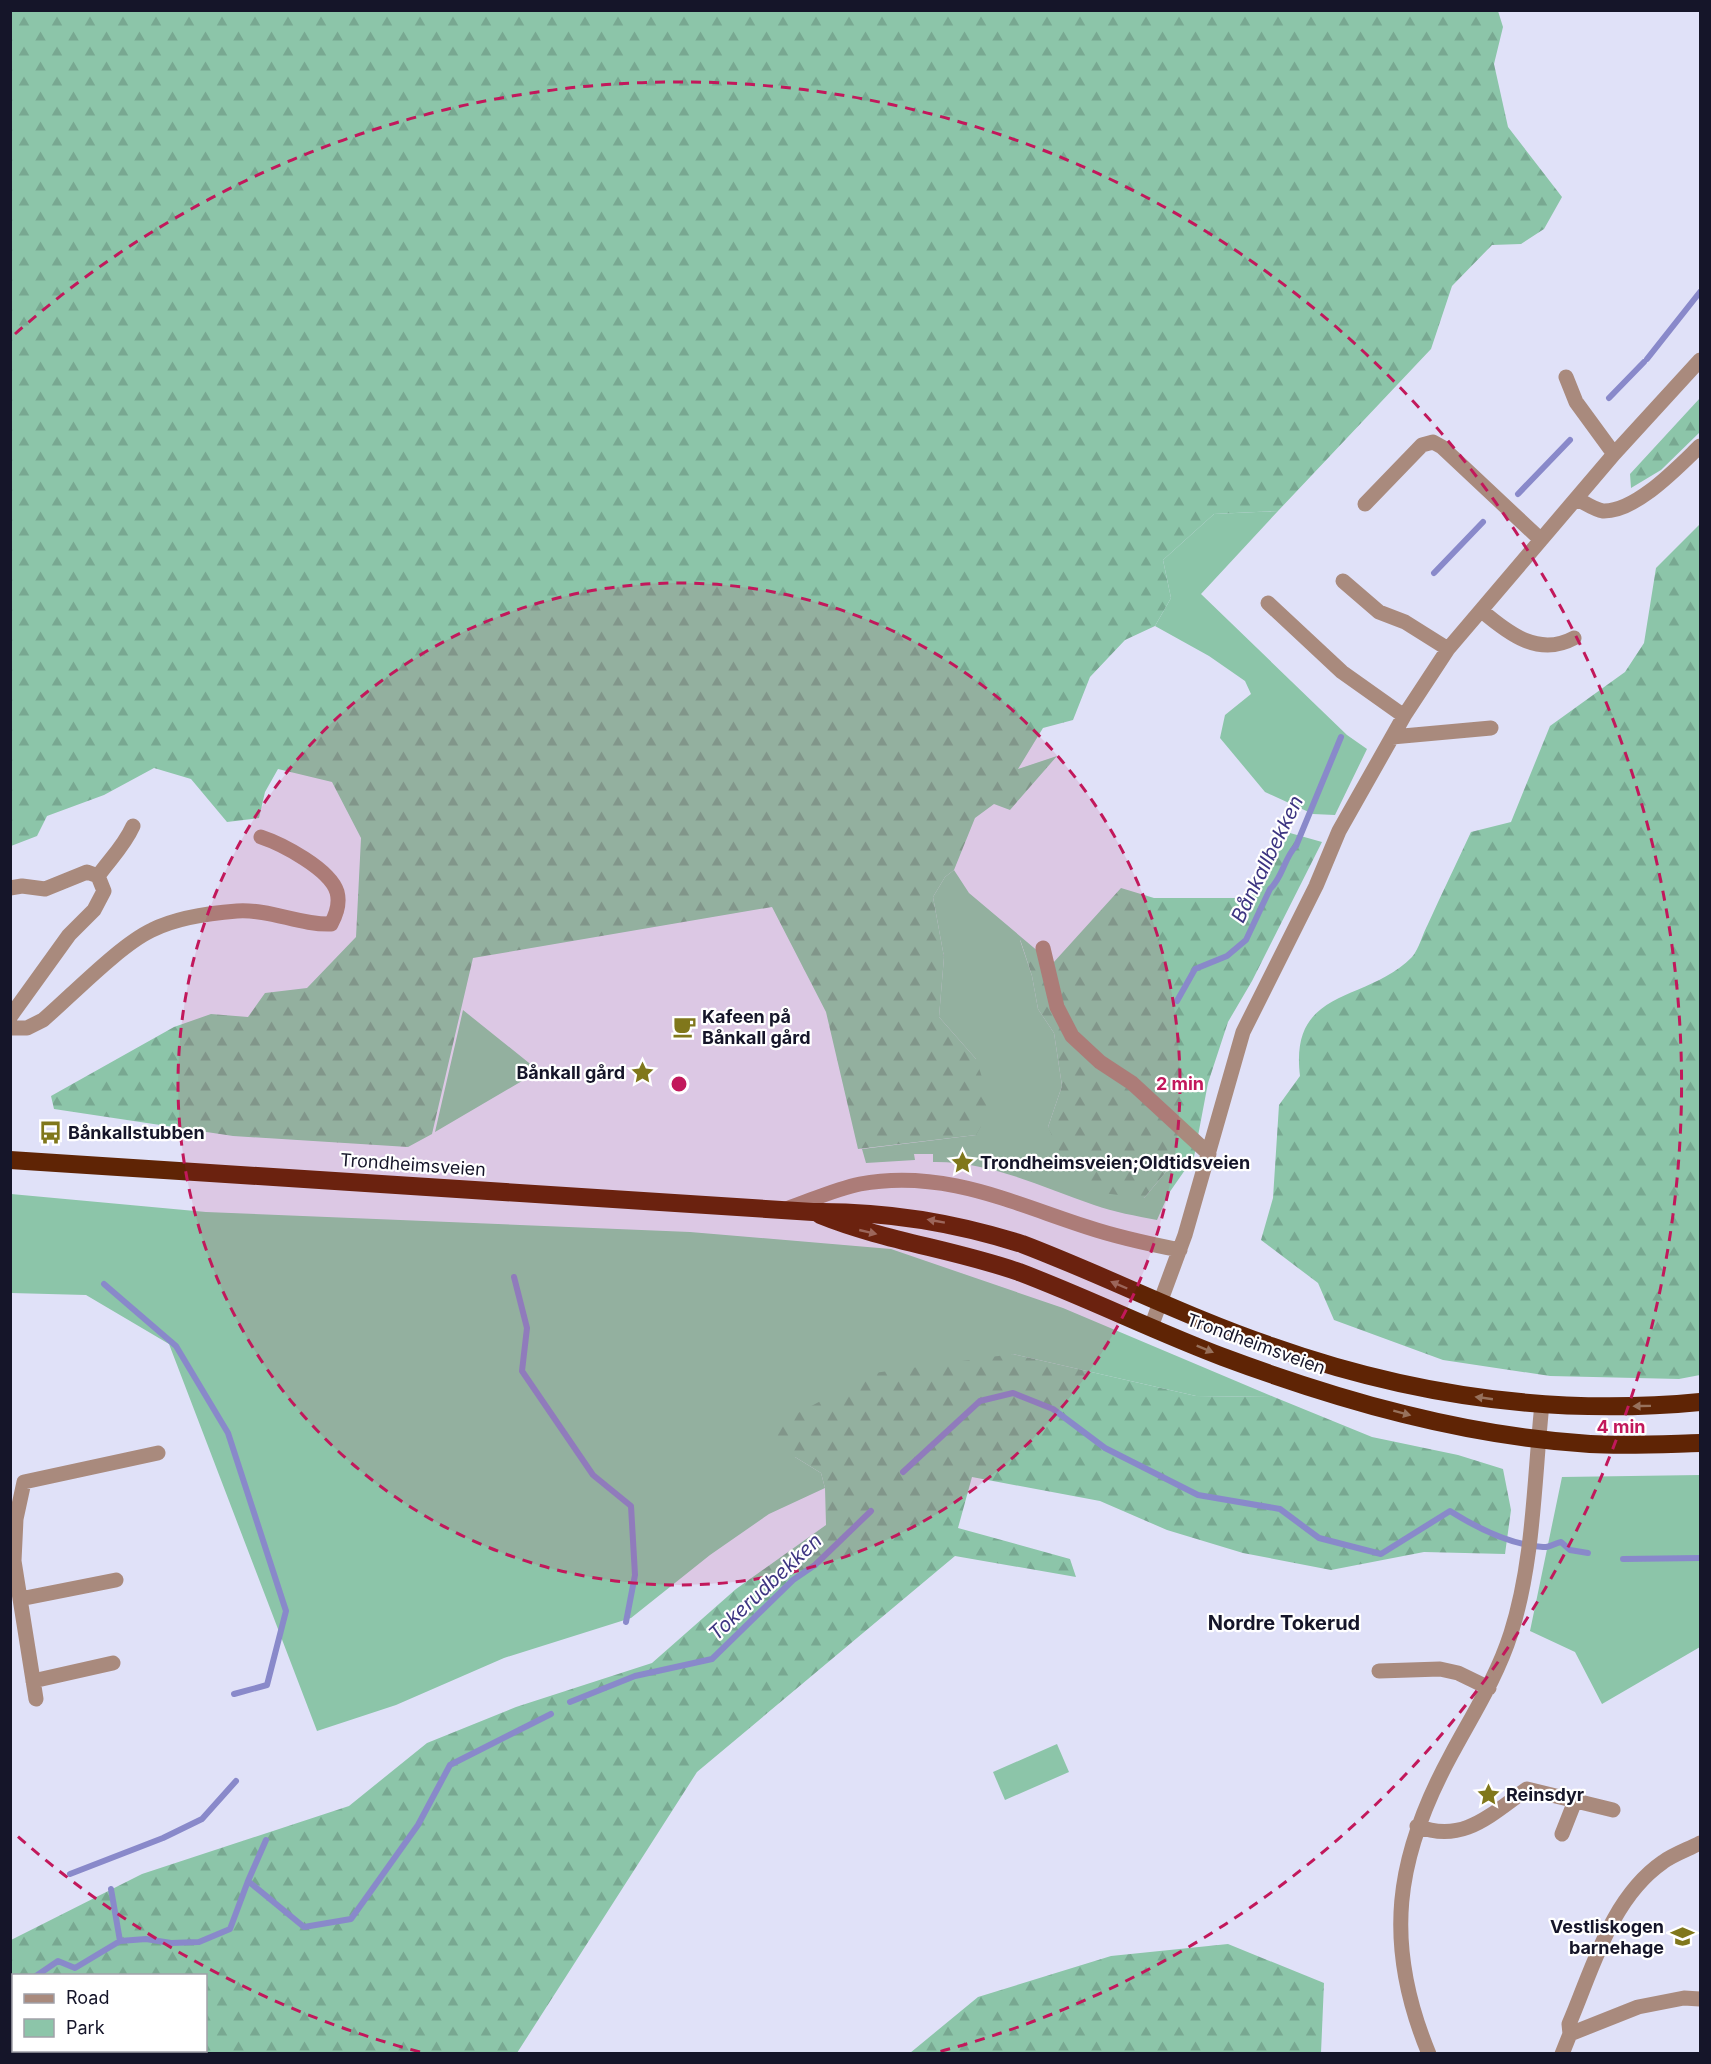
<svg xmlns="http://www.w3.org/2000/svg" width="1711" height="2064" font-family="Inter,sans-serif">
	<defs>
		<pattern id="forest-firs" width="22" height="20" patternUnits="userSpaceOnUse" patternTransform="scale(1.5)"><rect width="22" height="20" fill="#8cc5a9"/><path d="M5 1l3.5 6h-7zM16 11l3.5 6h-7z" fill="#78a891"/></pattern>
	</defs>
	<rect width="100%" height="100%" fill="#e0e1f8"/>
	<path fill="#8cc5a9" d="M1278 511 1201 594 1347 735 1367 749 1335 815 1313 814 1265 792 1220 738 1225 715 1251 694 1245 681 1209 656 1155 626 1171 598 1163 560 1214 514Z
		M954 870 969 893 1052 963 1020 940 1032 976 1038 1009 1054 1033 1062 1086 1048 1127 1144 1198 1171 1166 1194 1157 1169 1193 1157 1220C1136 1216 1114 1212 1094 1205 1041 1187 990 1161 933 1162V1154H914L915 1160 866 1163 862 1149 976 1135V1059L939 1017 944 957 933 897 945 877Z
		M463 1010 539 1071 435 1132Z
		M11 1194 206 1212 690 1232 891 1249 1063 1308 1274 1397 1196 1396 1013 1354 795 1457 821 1473 825 1488 769 1514 710 1555 631 1618 504 1658 396 1705 317 1731 169 1344 86 1295 11 1293Z
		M1700 1475V1647L1602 1704 1575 1652 1530 1631 1562 1477Z
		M1057 1744 1069 1772 1005 1800 993 1772Z"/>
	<path fill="url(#forest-firs)" fill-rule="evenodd" d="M11 10 1498 11 1503 27 1494 64 1508 127 1562 197 1544 229 1521 244 1492 245 1452 286 1431 349 1278 511 1214 514 1163 560 1171 598 1155 626 1125 640 1090 677 1073 720 1043 728 1018 769 1057 756 1010 810 994 804 975 818 954 870 945 877 933 897 944 957 939 1017 976 1059 992 1107 976 1135 858 1149 826 1012 772 907 473 958 432 1134 408 1147 233 1136 54 1109 51 1096 174 1027 211 1014 248 1017 265 993 307 988 356 937 361 838 332 782 278 769 265 792 259 818 227 822 191 779 154 768 104 795 47 816 37 836 11 846Z
		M1700 398V432L1661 470 1631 488 1630 474Z
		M1700 524V1375L1679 1379 1550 1376 1443 1360 1334 1320 1318 1283 1261 1240 1273 1198 1279 1105 1300 1076C1289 986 1366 1004 1412 957 1419 949 1423 933 1428 924 1442 893 1457 862 1471 832L1511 822 1550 726 1625 672 1644 643 1656 568Z
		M1290 833 1322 842 1252 981 1228 1022 1208 1083 1194 1157 1171 1166 1144 1198 1094 1192 1068 1169 1048 1127 1062 1086 1054 1033 1038 1009 1032 976 1020 939 1053 963 1121 888 1154 898H1250Z
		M1013 1354 1196 1396 1274 1397 1372 1437 1458 1455 1503 1469 1511 1510 1505 1554 1424 1552 1331 1570 1243 1553 1167 1530 1100 1501 972 1477 958 1528 1070 1559 1076 1577 955 1556 697 1772 517 2053H11V1940L142 1874 349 1806 427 1743 516 1707 652 1663 736 1589 826 1525 825 1488 821 1473 795 1457 775 1439 779 1423 874 1373ZM14 1976H206V2050H14Z
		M1228 1944 1324 1983 1321 2053H910L978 1997 1111 1956Z"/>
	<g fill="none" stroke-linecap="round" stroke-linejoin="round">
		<path stroke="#8989ca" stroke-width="6" d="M1647 359 1700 292
			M1609 398 1644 362
			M1518 494 1570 440
			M1434 573 1483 522
			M1177 1001 1195 969 1227 956 1246 940 1270 889C1283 877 1284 858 1296 846L1341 737
			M514 1277 527 1328 522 1371 593 1475 631 1506 635 1575 626 1622
			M104 1284 176 1346 228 1433 286 1611 267 1685 234 1694
			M903 1472 980 1401 1013 1393 1053 1409 1105 1448 1198 1495 1280 1509 1319 1538 1381 1554 1450 1511C1477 1528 1511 1545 1543 1547 1549 1548 1555 1543 1561 1542L1570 1550 1588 1553
			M1623 1559 1700 1558
			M570 1702 635 1676 712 1659 793 1580 815 1565 871 1511
			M70 1874 163 1838 202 1819 236 1781
			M248 1881 266 1840
			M111 1889 120 1941
			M36 1976 58 1961 75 1968 120 1941 146 1939 171 1943 199 1942 230 1929 248 1881 304 1927 351 1919 418 1825 450 1765 551 1714
			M10 1992 14 1990"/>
		<path stroke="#a98a7d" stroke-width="15" d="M1566 377 1576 402 1614 454
			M1577 499C1585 503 1595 510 1603 511 1636 512 1678 467 1700 446
			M1365 504 1422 445 1433 442 1442 447 1540 539
			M1343 581 1379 612 1405 622 1448 649
			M1268 603 1342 672 1404 716
			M1482 611C1509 634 1539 657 1574 638
			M1392 737 1491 728
			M98 876C111 858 124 846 133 826
			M10 888 22 886 45 889 87 872 98 876 104 891 94 910 69 935 10 1017
			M1043 948 1057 1007 1072 1036 1100 1062 1132 1083 1209 1154
			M10 1028H27L43 1020C72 995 120 945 152 930 176 918 210 913 237 911 271 909 299 925 331 924 336 915 340 903 337 892 330 869 282 844 261 837
			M786 1209C810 1201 835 1189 860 1184 943 1169 1010 1202 1087 1227 1117 1237 1149 1244 1180 1250
			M1151 1327 1185 1235 1243 1032 1316 886 1339 831 1404 716 1448 649 1614 454 1700 360
			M10 1561H14L16 1519 24 1482 158 1453
			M14 1561 36 1699
			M20 1599 116 1580
			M1379 1671 1440 1669 1458 1673 1489 1688
			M33 1681 113 1663
			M1417 1826C1463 1844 1490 1815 1527 1789L1613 1810
			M1562 1834 1575 1801
			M1570 2034 1638 2007 1684 1998 1700 1999
			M1429 2054C1383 1943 1395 1858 1451 1755 1473 1714 1497 1677 1511 1633 1534 1561 1534 1479 1542 1404
			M1562 2054 1570 2034 1569 2024C1593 1968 1611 1898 1663 1862 1674 1854 1689 1849 1700 1843"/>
		<path stroke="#5f2405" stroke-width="18" d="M10 1160 813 1212C886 1211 953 1222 1022 1244 1106 1276 1186 1317 1271 1346 1409 1395 1555 1416 1700 1402
			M820 1215C884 1241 953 1249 1019 1272 1088 1298 1154 1331 1223 1357 1341 1401 1464 1436 1590 1444 1627 1446 1664 1444 1700 1443"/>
	</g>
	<defs><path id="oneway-solid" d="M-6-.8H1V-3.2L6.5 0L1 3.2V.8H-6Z" transform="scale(1.5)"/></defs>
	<g fill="#97715c">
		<use href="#oneway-solid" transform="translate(936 1221) rotate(-170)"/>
		<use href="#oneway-solid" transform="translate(868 1232) rotate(13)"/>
		<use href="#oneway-solid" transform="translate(1119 1285) rotate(-157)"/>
		<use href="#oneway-solid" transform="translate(1205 1349) rotate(22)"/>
		<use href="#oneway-solid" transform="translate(1484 1398) rotate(-172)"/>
		<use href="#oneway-solid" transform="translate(1642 1406) rotate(179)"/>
		<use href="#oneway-solid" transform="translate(1402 1413) rotate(15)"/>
	</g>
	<circle cx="679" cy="1084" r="501" fill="#c2185b" fill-opacity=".12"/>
	<g fill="none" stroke="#c2185b" stroke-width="3" stroke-dasharray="10 8">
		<circle cx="679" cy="1084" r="501"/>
		<path d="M420 2052A1002 1002 0 0 1 15 1834M15 334A1002 1002 0 1 1 938 2052"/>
	</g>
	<defs>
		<symbol id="cafe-bare" viewBox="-9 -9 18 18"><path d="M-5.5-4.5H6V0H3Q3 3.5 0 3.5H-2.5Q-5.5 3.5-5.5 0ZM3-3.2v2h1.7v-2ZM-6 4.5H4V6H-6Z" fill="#80771b" stroke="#fff" stroke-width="2.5" paint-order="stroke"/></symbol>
		<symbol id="sight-bare" viewBox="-9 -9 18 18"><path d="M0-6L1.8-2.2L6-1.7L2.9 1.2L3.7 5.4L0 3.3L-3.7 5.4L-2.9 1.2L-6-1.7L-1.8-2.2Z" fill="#80771b" stroke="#fff" stroke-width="2.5" paint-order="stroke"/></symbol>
		<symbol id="bus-bare" viewBox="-9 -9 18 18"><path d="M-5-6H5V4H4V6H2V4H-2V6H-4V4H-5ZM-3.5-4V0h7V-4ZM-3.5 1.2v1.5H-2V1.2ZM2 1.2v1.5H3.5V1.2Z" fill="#80771b" stroke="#fff" stroke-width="2.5" paint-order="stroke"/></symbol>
		<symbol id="school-bare" viewBox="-9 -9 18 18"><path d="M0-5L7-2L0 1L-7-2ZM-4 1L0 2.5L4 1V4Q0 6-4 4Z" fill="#80771b" stroke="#fff" stroke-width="2.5" paint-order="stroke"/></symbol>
	</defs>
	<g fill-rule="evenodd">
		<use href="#cafe-bare" x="668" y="1010" width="33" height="33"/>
		<use href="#sight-bare" x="626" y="1056" width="33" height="33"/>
		<use href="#bus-bare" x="34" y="1116" width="33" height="33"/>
		<use href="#sight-bare" x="946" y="1146" width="33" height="33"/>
		<use href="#sight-bare" x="1472" y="1778" width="33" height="33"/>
		<use href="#school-bare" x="1666" y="1920" width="33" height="33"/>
	</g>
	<g text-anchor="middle" stroke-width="4.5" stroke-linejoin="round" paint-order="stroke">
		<g font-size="18" font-weight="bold" fill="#151529" stroke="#fff" text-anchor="start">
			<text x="702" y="1023">Kafeen på<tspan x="702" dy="21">Bånkall gård</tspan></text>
			<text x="625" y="1079" text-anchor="end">Bånkall gård</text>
			<text x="68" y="1139">Bånkallstubben</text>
			<text x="980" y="1169">Trondheimsveien;Oldtidsveien</text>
			<text x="1506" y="1801">Reinsdyr</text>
			<text x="1664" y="1933" text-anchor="end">Vestliskogen<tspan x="1664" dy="21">barnehage</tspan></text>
		</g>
		<g font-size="18" fill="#151529" stroke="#fff">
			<text transform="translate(413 1165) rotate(4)" y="6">Trondheimsveien</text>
			<text transform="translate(1256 1344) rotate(20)" y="6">Trondheimsveien</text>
		</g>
		<g font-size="20" font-style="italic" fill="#3d3582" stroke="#fff">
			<text transform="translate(1267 859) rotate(-64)" y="7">Bånkallbekken</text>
			<text transform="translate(765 1587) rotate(-43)" y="7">Tokerudbekken</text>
		</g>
		<g font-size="20" font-weight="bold" fill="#151529" stroke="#fff">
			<text x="1284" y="1630">Nordre Tokerud</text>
		</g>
	</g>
	<circle cx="679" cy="1084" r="9" fill="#c2185b" stroke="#fff" stroke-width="3"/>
	<g font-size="18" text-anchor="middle" font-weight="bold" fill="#c2185b" stroke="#fff" stroke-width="4.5" stroke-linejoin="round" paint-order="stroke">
		<text x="1180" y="1090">2 min</text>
		<text x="1621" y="1433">4 min</text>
	</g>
	<rect width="1711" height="2064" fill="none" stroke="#151529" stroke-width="24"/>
	<rect x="12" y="1974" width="195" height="78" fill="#ffffff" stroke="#a1a1a9" stroke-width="1.5"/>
	<rect x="24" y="1994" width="30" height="9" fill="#a98a7d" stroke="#a1a1a9" stroke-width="1.5"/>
	<text x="66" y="2004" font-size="18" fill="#151529">Road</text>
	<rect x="24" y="2019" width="30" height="18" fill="#8cc5a9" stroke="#a1a1a9" stroke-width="1.5"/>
	<text x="66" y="2034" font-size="18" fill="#151529">Park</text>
</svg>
